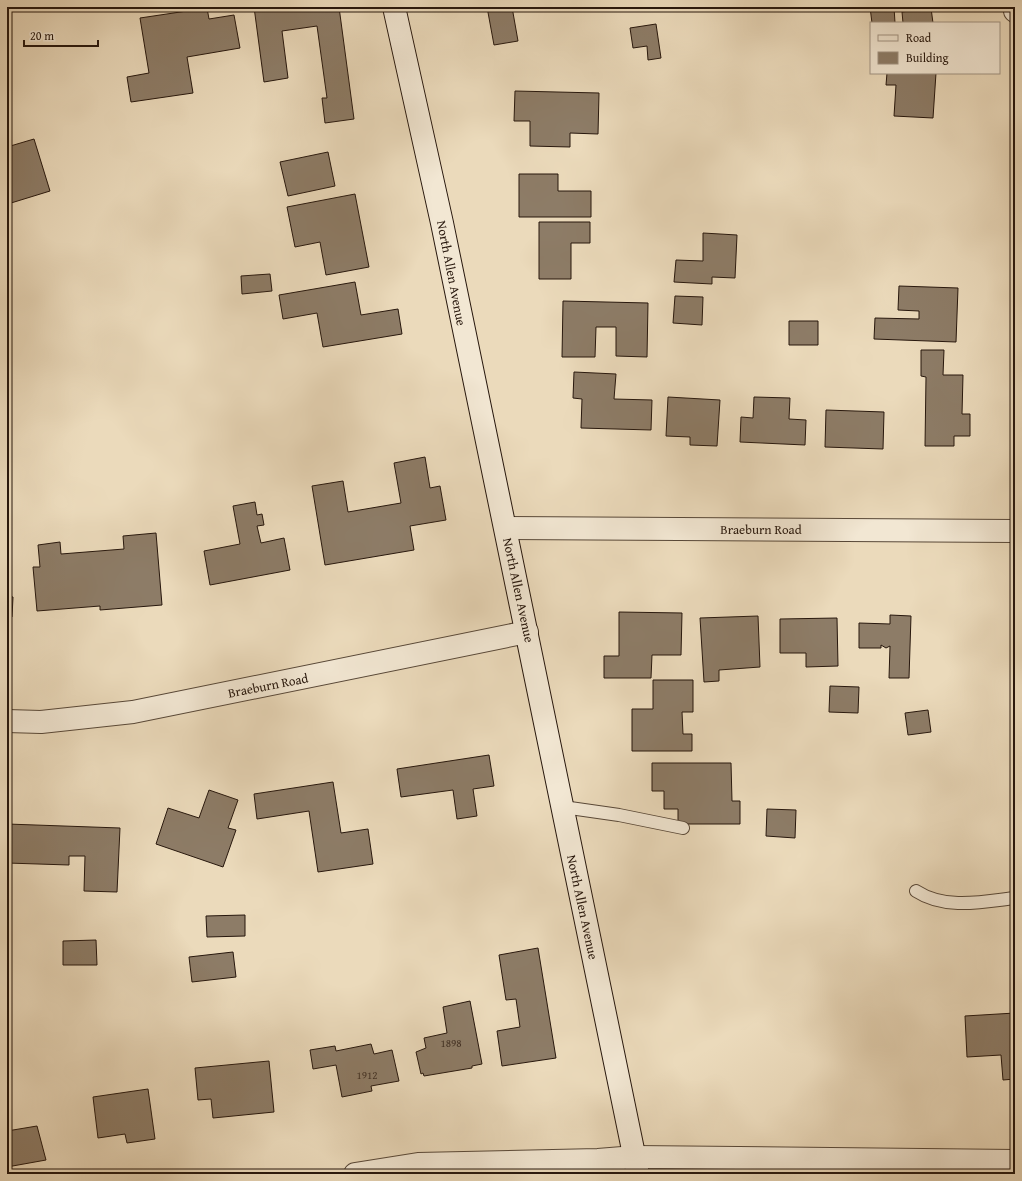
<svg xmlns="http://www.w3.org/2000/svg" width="1022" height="1181" font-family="'Gentium Book Plus',serif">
	<rect width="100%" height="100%" fill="#ebdabb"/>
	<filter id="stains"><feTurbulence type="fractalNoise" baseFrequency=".005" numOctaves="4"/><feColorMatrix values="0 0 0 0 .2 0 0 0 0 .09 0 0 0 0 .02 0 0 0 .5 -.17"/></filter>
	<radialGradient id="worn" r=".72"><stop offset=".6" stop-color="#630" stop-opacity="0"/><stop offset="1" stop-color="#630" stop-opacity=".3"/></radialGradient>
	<path fill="#8d7c67" stroke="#27170d" d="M254 7H339L354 119 325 123 322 98H327L317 26 282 31 288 78 264 82Z
		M487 7H512L518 41 494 45Z
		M870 7H894L895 23H872Z
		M207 8 209 19 234 15 240 48 187 57 193 93 131 102 127 77 149 73 140 18Z
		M931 8 933 23H903L902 12Z
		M656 24 661 58 648 60 647 46 633 48 630 28Z
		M887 73H936L933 118 894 116 896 85H886Z
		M515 91 599 93 598 134 570 133V147L530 146V121H514Z
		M34 139 50 191 11 203 7 190V147Z
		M328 152 335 186 288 196 280 162Z
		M519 174H558V191H591V217H519Z
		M355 194 369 267 326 275 320 242 295 247 287 207Z
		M539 222H590V243H571V279H539Z
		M703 233 737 235 735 278 712 277V284L674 282 676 260 703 261Z
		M270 274 272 291 242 294 241 276Z
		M355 282 361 315 398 309 402 334 323 347 317 313 283 319 279 295Z
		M899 286 958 288 956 342 874 339 875 318 919 319V311L898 310Z
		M675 296 703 297 702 325 673 323Z
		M563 301 648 303 647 357 616 356V327H596L595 357H562Z
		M789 321H818V345H789Z
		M921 350H944L943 375H963L962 414H970V436H954V446H925L926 377 921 376Z
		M574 372 616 374 614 399 652 400 651 430 581 428 582 399 573 398Z
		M668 397 720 400 717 446 690 445V437L666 436Z
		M754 397 790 398 789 419 806 420 805 445 740 442 741 417 753 418Z
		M826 410 884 412 883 449 825 447Z
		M425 457 430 488 440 486 446 520 410 526 414 550 325 565 312 486 343 481 348 512 401 503 394 463Z
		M255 502 257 515 262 514 264 525 257 526 261 543 284 538 290 570 210 585 204 551 240 544 233 506Z
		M156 533 162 605 100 610V606L37 611 33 567H40L38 545 60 542 61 554 124 549 123 536Z
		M7 596 13 597 12 617H7Z
		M619 612 682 613 681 655H652L651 678H604V656H619Z
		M890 615 911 616 909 678H889L890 646 886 648 881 645V648H859V623L890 624Z
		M758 616 760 667 719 670V681L704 682 700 618Z
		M837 618 838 666 806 667V653H780V619Z
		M653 680H693V712H682L683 734H692V751H632V709H653Z
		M830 686 859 687 858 713 829 712Z
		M928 710 931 732 908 735 905 713Z
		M489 755 494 786 473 789 477 816 457 819 453 790 401 797 397 769Z
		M652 763H731L732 801H740V824H678V809H664V791H652Z
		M333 782 341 833 368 829 373 864 318 872 309 811 257 819 254 794Z
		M209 790 238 800 228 828 236 830 223 867 156 844 168 808 199 818Z
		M767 809 796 810 795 838 766 836Z
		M7 824 120 828 117 892 84 891 85 856H69V865L7 863Z
		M245 915V936L207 937 206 916Z
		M96 940 97 965H63V941Z
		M538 948 556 1058 502 1066 497 1031 520 1027 516 999 506 1000 499 955Z
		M233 952 236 977 192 982 189 957Z
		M470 1001 482 1064 472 1066V1068L424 1076 423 1073 421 1074 416 1052 426 1048 424 1038 447 1033 443 1007Z
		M1015 1013V1079L1003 1080 1001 1055 967 1057 965 1016Z
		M371 1044 374 1054 392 1050 399 1081 371 1086 372 1091 342 1097 336 1065 313 1069 310 1050 335 1046 336 1051Z
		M269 1061 274 1112 213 1118 211 1099 198 1100 195 1068Z
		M148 1089 155 1139 127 1143 125 1134 98 1138 93 1097Z
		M37 1126 46 1160 7 1167V1131Z"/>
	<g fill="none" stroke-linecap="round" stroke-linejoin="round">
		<defs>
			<path id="lane" d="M563 807 619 815 683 828
				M916 891C945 910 982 902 1015 898"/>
			<path id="street" d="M1015 7V11
				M506 528 1015 531
				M7 721 41 722 133 712 527 632
				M355 1174 418 1164 598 1160 635 1157 1015 1161"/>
			<path id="secondary" d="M394 7 442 223 638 1174"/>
		</defs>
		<use href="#lane" stroke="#584838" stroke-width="14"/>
		<use href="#street" stroke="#584838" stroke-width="24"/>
		<use href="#secondary" stroke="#27170d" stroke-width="24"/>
		<use href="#lane" stroke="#f2e7d3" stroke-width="12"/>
		<use href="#street" stroke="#f2e7d3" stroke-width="22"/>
		<use href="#secondary" stroke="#f2e7d3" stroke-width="22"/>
	</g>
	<g text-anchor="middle" stroke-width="4" stroke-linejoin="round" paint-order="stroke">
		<g font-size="11" fill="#403024">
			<text x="451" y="1047">1898</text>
			<text x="367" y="1079">1912</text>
		</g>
		<g font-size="13" fill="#27170d" stroke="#f2e7d3">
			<text transform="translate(452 273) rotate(79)" y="5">North Allen Avenue</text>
			<text x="761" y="534">Braeburn Road</text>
			<text transform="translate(519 590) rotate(78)" y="5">North Allen Avenue</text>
			<text transform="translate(268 685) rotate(-11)" y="5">Braeburn Road</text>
			<text transform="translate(583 907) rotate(78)" y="5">North Allen Avenue</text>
		</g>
	</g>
	<rect width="1022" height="1181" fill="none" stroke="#ebdabb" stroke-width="24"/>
	<rect x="8" y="8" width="1006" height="1165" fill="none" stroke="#27170d" stroke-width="2"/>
	<rect x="12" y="12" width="998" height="1157" fill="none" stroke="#27170d"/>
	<rect x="870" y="22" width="130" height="52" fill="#f2e7d3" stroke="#a19484"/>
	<rect x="878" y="35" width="20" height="6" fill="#f2e7d3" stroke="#a19484"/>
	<text x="906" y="42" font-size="12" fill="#27170d">Road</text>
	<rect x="878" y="52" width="20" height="12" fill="#8d7c67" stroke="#a19484"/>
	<text x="906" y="62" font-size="12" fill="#27170d">Building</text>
	<path d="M24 40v6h74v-6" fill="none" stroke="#27170d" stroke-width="2"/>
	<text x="30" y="40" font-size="12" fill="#27170d" stroke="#f2e7d3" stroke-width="3" paint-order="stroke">20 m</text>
	<rect width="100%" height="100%" filter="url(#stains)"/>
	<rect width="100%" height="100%" fill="url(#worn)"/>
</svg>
